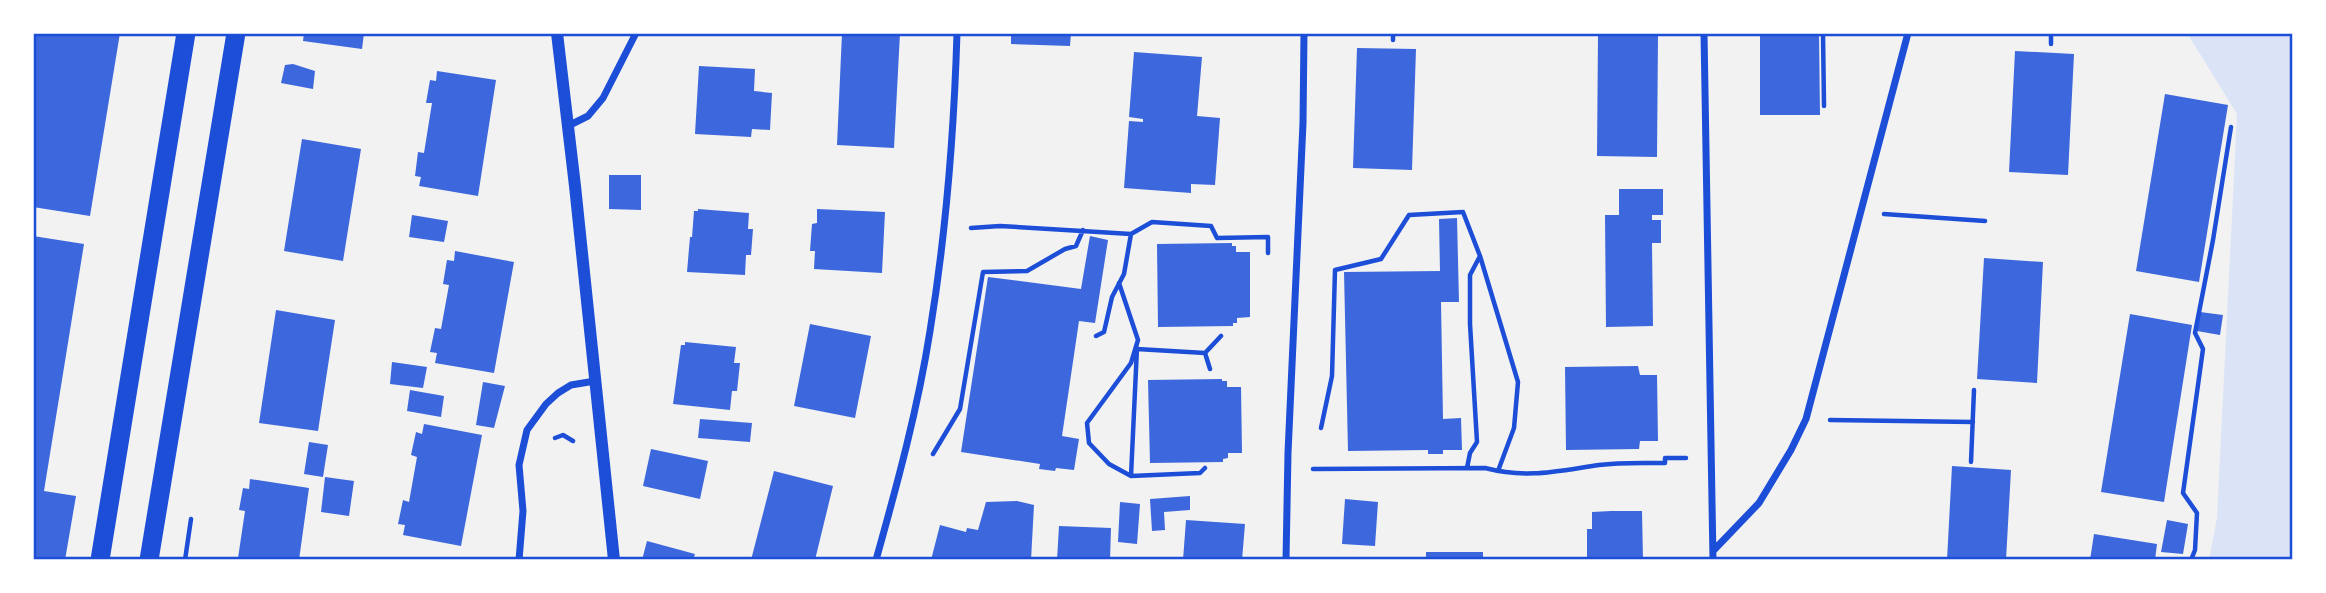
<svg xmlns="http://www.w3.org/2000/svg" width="2326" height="593" font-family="Overpass,sans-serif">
	<rect width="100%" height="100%" fill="#f2f2f2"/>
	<path fill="#dbe4f7" d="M2187 33H2293V560H2209L2217 518 2237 114Z"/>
	<path fill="#3d67dc" d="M33 33H120L90 216 33 207Z
		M304 33H364L362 49 303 41Z
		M842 33H900L894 148 837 145Z
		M1011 33H1071L1070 46 1011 44Z
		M1760 33H1819L1820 115H1760Z
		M1598 35 1658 36 1657 157 1597 156Z
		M1357 48 1416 49 1412 170 1353 168Z
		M2015 51 2074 54 2068 175 2009 172Z
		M1134 52 1202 57 1197 116 1220 118 1215 185 1191 184V193L1124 188 1129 121 1143 122V119L1129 117Z
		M293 64 315 71 313 89 281 83 285 65Z
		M699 66 755 69 754 91 772 93 770 130 752 129 751 137 695 134Z
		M437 71 496 80 478 196 419 186 421 177 415 176 418 152 424 153 432 103H426L430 80 436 81Z
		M2165 94 2228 105 2199 282 2136 271Z
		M302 139 361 149 343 261 284 251Z
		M609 175H641V210L609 209Z
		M1619 189H1663V215H1652V220H1661V243H1652L1653 326 1606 327 1605 215H1619Z
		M698 209 749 213 748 229H753L751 255H746L745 275 687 272 690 237H692L694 211H698Z
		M817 209 885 212 882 273 814 269 815 251H810L812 224 817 223Z
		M412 215 448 221 444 242 409 237Z
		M1457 218 1459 302H1441L1443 419 1461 418 1462 450H1443V454H1428V450L1348 451 1344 272 1440 271 1439 219Z
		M33 236 84 244 44 491 76 496 65 560H33Z
		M1090 236 1108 240 1095 323 1079 321 1062 436 1079 439 1074 470 1056 468 1055 471 1039 469 1040 464 961 452 988 277 1081 289Z
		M1232 243V246H1236V252H1250V317L1237 318V323H1233V326L1158 327 1157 244Z
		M455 251 514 262 494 373 435 363 437 353 430 352 435 328 441 329 449 285 443 284 447 260 454 261Z
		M1984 258 2043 262 2037 383 1977 379Z
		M276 310 335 320 318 431 259 423Z
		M2200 312 2223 315 2220 335 2197 331Z
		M2130 314 2192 325 2164 502 2101 492Z
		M810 324 871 336 855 418 794 406Z
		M685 342 736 347 734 363H740L737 391H732L730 410 673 404 681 345H685Z
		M392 362 427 367 423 388 390 384Z
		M1638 366 1640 375H1657L1658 441H1640L1639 449 1566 450 1565 367Z
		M1222 379V381H1227V387H1241L1242 453H1228V458L1223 459V462L1150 463 1148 380Z
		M483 382 505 386 494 428 476 425Z
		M410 390 444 396 441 417 407 411Z
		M700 419 752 423 750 442 698 438Z
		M424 424 482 435 461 546 403 535 405 525 398 524 403 500 409 502 417 457 411 455 416 432 422 434Z
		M309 442 328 445 323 477 304 474Z
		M651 449 708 461 700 499 643 486Z
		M1952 466 2011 470 2006 560H1947Z
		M774 471 833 486 815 560H751Z
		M325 477 354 481 349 516 321 512Z
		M250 479 309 488 299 560H231V557L238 558 245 511 239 510 243 488 249 489Z
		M1190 496V510L1164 512 1165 530 1152 531 1150 499Z
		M1345 499 1378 502 1375 546 1342 544Z
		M1017 501 1034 505 1031 560H931L940 525 966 532 967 528 978 530 986 502Z
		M1120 502 1140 504 1137 544 1118 542Z
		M1611 511H1642L1643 560H1587V529H1592V512Z
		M1186 520 1245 524 1242 560H1183Z
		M2167 520 2188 524 2183 554 2161 552Z
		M1059 526 1111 528 1110 560H1057Z
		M2094 534 2157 544 2155 560H2090Z
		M647 541 695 554 693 560H642Z
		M1426 552H1483V560H1426Z"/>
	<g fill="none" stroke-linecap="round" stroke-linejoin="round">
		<path stroke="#1d4ed8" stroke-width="4.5" d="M1393 33V40
			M1823 33 1824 106
			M2051 44V33
			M1884 214 1985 221
			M971 228 1000 226 1131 234 1152 222 1211 226 1217 238 1268 237V253
			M1119 283 1138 340 1131 363 1087 423 1089 443 1109 464 1131 476 1200 473 1205 468
			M1096 336 1104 332 1112 297 1124 274 1131 234
			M1137 349 1205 353 1221 336
			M1205 353 1210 369
			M1830 420 1973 422
			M1321 428 1332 376 1335 270 1381 259 1409 215 1463 212 1480 256
			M555 438 563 435 573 441
			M933 454 960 409 983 272 1027 271 1065 249 1076 246 1083 230
			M1971 462 1974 390
			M1467 468 1470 453 1477 442 1470 324V275L1480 256 1518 382 1514 428 1498 471
			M1313 469 1485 468C1528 479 1557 471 1599 465 1621 462 1643 463 1665 463V458H1686
			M1131 476 1137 348
			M185 560 191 519
			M2191 560 2195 550 2197 513 2183 493 2203 349 2195 333 2213 240 2231 127"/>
		<path stroke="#1d4ed8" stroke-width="7" d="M1704 33 1713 560
			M568 126 588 116 603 98 636 33
			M1713 551 1759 503 1791 450 1806 419 1908 33
			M519 560 523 511 519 465 527 430 546 404 558 393 571 385 595 381
			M876 560C897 485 918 408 930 331 946 233 954 132 957 33
			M1286 560 1288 453 1303 123 1304 33"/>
		<path stroke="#1d4ed8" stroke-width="12" d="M557 33 575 186 614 560"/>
		<path stroke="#1d4ed8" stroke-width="19" d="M100 560 186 33
			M149 560 236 33"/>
	</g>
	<rect width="2326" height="593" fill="none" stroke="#ffffff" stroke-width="70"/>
	<rect x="35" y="35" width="2256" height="523" fill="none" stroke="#1d4ed8" stroke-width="2.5"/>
</svg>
